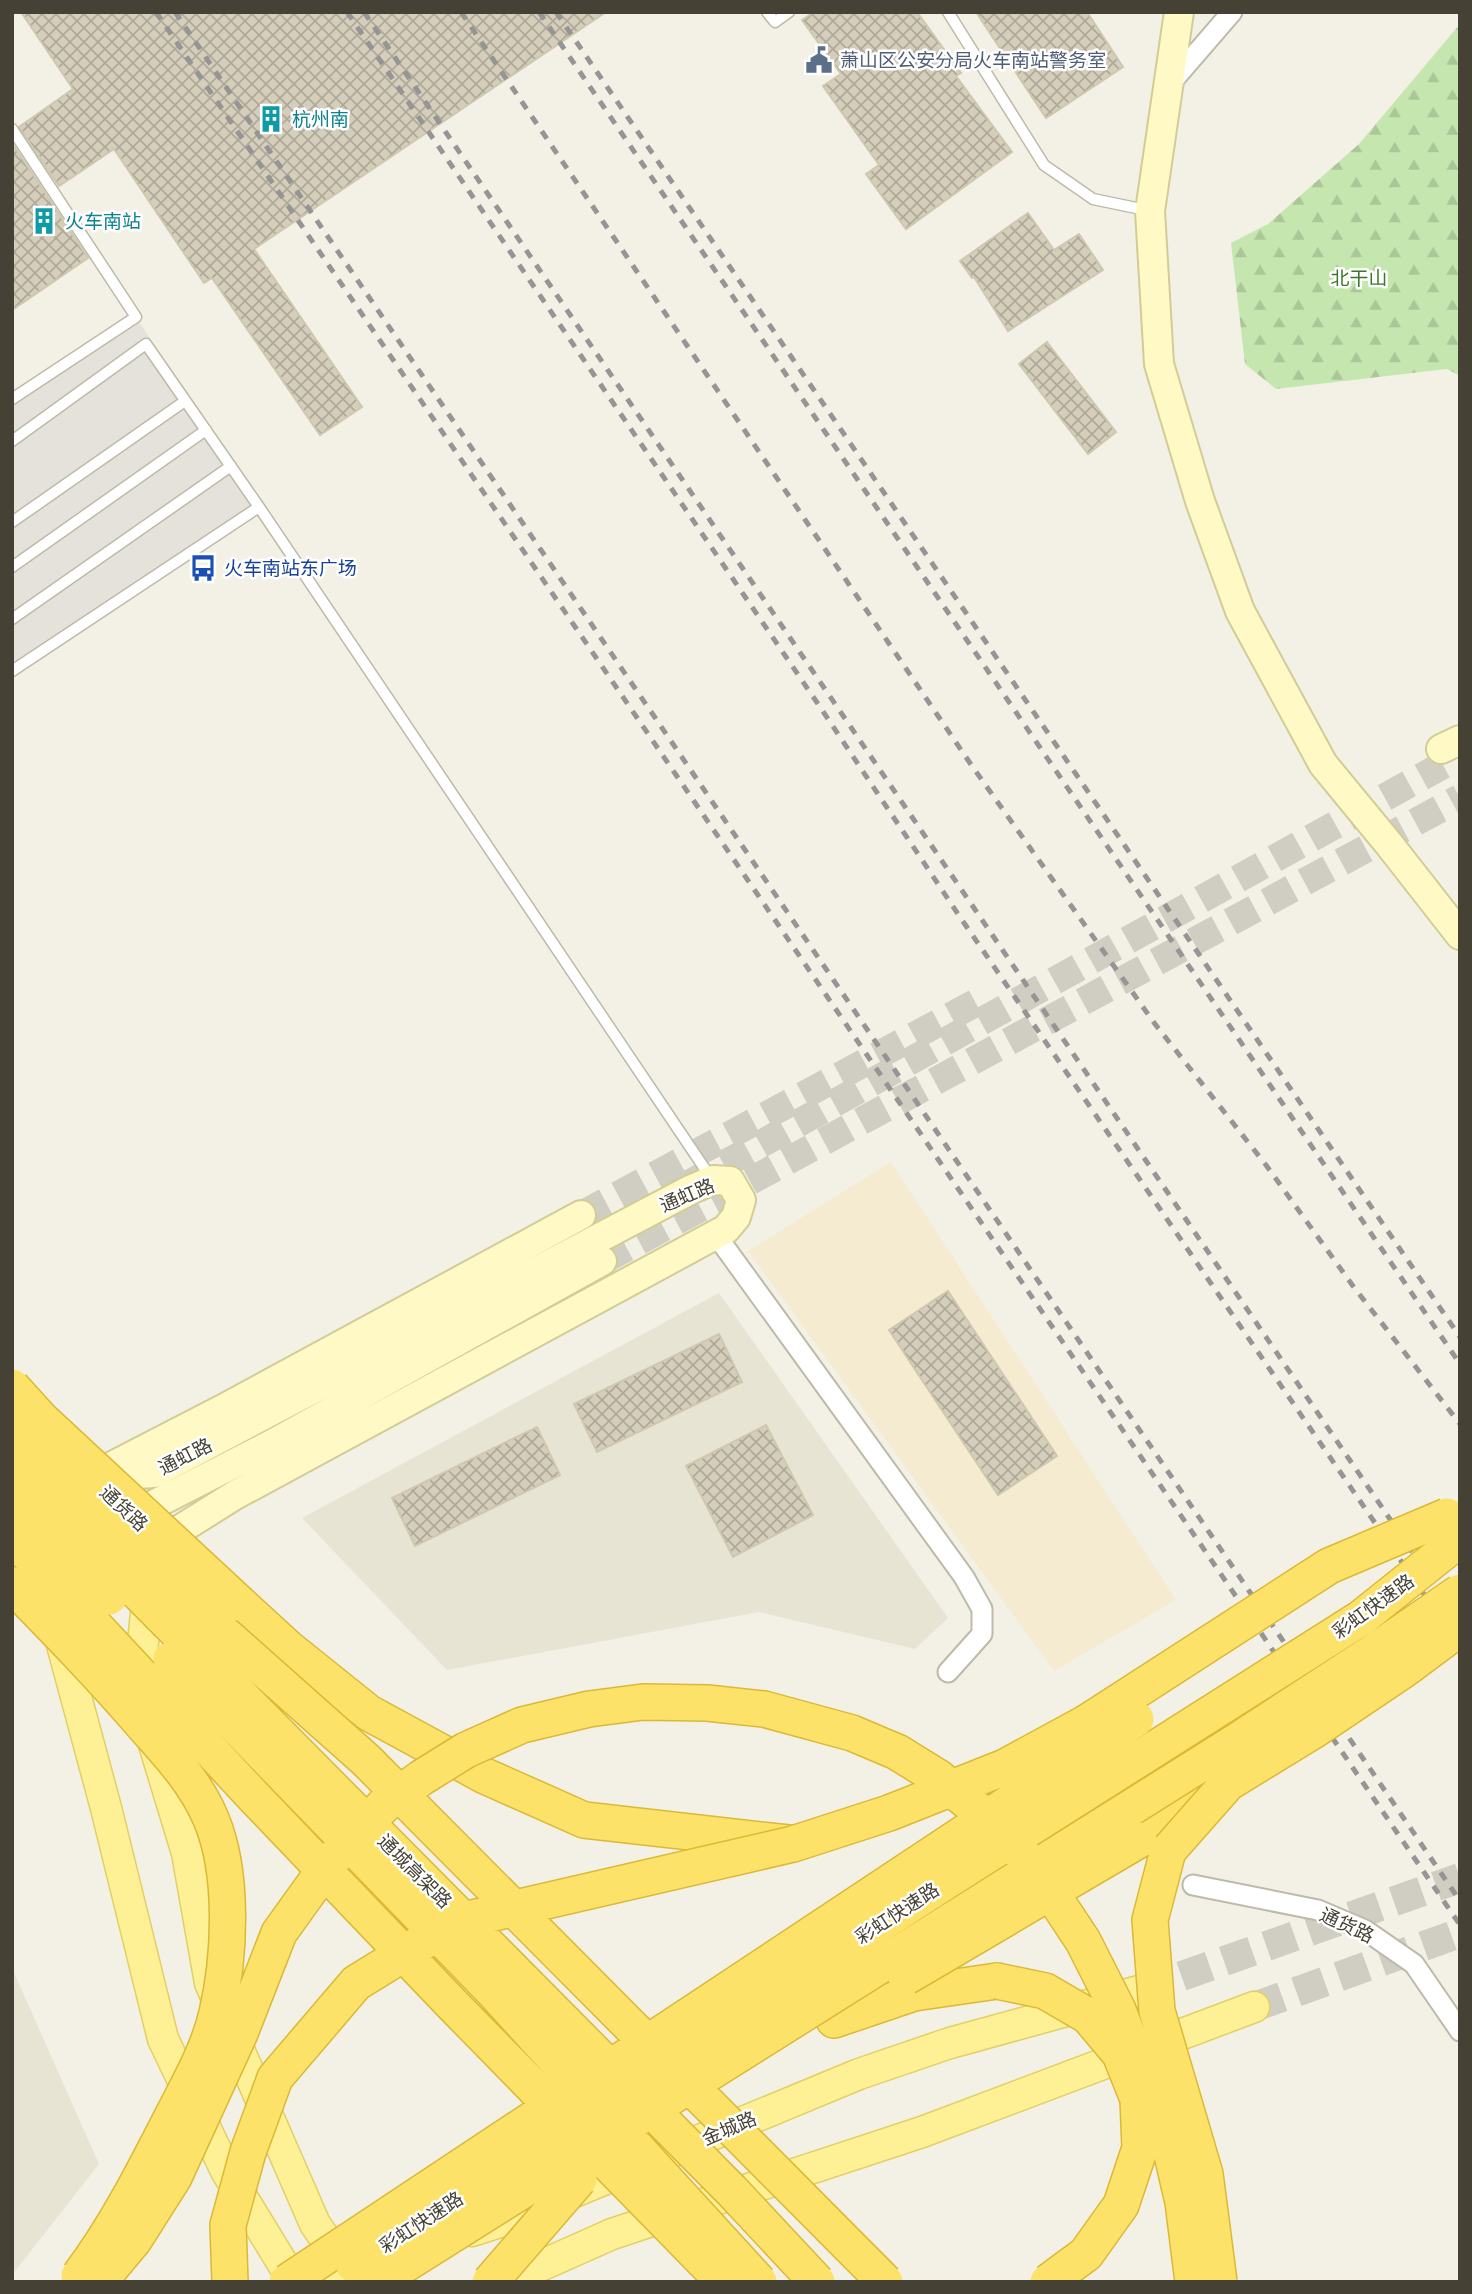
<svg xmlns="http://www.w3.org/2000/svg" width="1472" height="2294" font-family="Signika,'Noto Sans SC',sans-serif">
	<defs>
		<pattern id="forest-firs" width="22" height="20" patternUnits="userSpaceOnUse" patternTransform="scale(1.75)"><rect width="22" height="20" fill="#c5e7af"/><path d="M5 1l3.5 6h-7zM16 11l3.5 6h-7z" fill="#abc797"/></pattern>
		<pattern id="building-cross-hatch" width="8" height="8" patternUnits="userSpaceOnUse" patternTransform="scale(1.75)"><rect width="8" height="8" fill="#d4cebb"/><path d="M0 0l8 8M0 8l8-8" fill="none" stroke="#aea999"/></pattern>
	</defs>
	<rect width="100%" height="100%" fill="#f3f1e6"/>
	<path fill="#e7e4d4" d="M719 1293 948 1618 915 1649 759 1612 447 1670 302 1518Z
		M12 1968 99 2164 12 2275Z"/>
	<path fill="#f5ebd1" d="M891 1162 1176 1600 1054 1671 748 1251Z"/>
	<path fill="#e5e2db" d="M136 317 259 507 12 667V397Z"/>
	<path fill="url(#forest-firs)" d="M1460 24V376L1447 369 1276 389 1245 364 1231 243 1268 224 1359 144Z"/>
	<path fill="url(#building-cross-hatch)" stroke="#cfc8af" stroke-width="2" d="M21 12H606L254 249 362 407 320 435 212 278 204 283 114 149 59 186 19 127 73 89Z
		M814 12H917L961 73 956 76 1012 152 906 229 866 174 879 165 823 86 841 74 802 20Z
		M976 12H1087L1123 67 1046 118Z
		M12 143 88 258 12 310Z
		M1028 213 1054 250 1079 234 1103 270 1008 331 974 277 972 278 960 261Z
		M1047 342 1116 432 1088 454 1019 364Z
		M948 1291 1057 1456 998 1495 889 1330Z
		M719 1334 742 1382 597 1452 574 1404Z
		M766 1425 813 1515 733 1557 686 1466Z
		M537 1427 560 1475 415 1546 392 1498Z"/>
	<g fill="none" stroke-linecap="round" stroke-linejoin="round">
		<path stroke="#d0cec3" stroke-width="28" stroke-dasharray="28 14" stroke-linecap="butt" d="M687 1185 1443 765
			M581 1215 981 1000
			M602 1261 1460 798"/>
		<path stroke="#d0cec3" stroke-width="30" stroke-dasharray="30 15" stroke-linecap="butt" d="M1139 1991 1460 1878
			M1254 2007 1460 1933"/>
		<defs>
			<path id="lane" d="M767 12 775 22 789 12
				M948 12 1044 165 1093 199 1146 210
				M12 129 136 317 12 399
				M12 441 146 344 259 507 711 1178
				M12 522 185 401
				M12 567 206 430
				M12 619 231 466
				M12 671 259 507"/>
			<path id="street" d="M1169 85 1232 12
				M716 1235 964 1577 982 1609V1634L948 1672
				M1193 1885 1318 1910 1365 1930 1414 1964 1460 2031"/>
			<path id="secondary" d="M1179 12 1150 211 1159 364 1200 501 1240 611 1323 764 1388 843 1460 935
				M1441 749 1460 740
				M99 1473 225 1408 581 1215
				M90 1477 154 1473 692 1189 713 1180 730 1181 741 1200 736 1217 726 1229 235 1495 152 1547
				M124 1520 274 1443 602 1261"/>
			<path id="primary" d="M58 1630 106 1808 163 2039 226 2171 294 2282
				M138 1691 149 1584
				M152 1738 187 1853 210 1983 315 2224 346 2269
				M472 2231 509 2219 859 2074 950 2043 1139 1991
				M324 2282 379 2263
				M504 2282 612 2234 922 2132 1254 2007"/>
			<path id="highway" d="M239 1603 288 1648 369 1713 485 1776 584 1820 788 1843
				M1139 1840 1216 1791
				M834 2020 914 1993 997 1981"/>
		</defs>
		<use href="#lane" stroke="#bebaa9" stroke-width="13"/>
		<use href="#street" stroke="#bebaa9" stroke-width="23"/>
		<use href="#secondary" stroke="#d2cc96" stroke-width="32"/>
		<use href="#primary" stroke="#e2d065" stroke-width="33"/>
		<use href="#highway" stroke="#dbb937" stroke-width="38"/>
		<use href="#lane" stroke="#fff" stroke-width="10"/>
		<use href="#street" stroke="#fff" stroke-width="19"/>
		<use href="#secondary" stroke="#fef9c5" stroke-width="28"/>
		<use href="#primary" stroke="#fdf095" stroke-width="30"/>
		<use href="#highway" stroke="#fce268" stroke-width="35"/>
		<path stroke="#959595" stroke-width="5" stroke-dasharray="9 9" stroke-linecap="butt" d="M156 12 1460 1925
			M175 12 1460 1901
			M347 12 816 701 960 917 1460 1647
			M364 12 1460 1622
			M461 12 972 766 1155 1024 1266 1165 1353 1286 1460 1424
			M539 12 1460 1364
			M556 12 1460 1337"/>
		<defs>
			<path id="highway-bridge" d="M12 1387 41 1419 239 1603
				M12 1426 222 1632 366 1760 885 2282
				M12 1459 75 1529 732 2191 817 2282
				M12 1501 109 1597
				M12 1537 255 1798 451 2003 724 2282
				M12 1585C57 1631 101 1676 143 1725 169 1754 196 1783 211 1819 234 1873 230 1957 217 2013 209 2048 191 2080 175 2111 146 2167 117 2226 79 2276
				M171 1659 492 1990 759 2282
				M906 1977 1139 1840
				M997 1981 1045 1991 1088 2016 1120 2054 1138 2099 1140 2148 1121 2205 1086 2254 1048 2282
				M354 2265 948 1880 1361 1618 1460 1539
				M99 2282 134 2240 174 2177 240 2033 279 1933 330 1862 384 1805 421 1778 466 1750 522 1725 589 1709 643 1702 707 1703 764 1709 852 1733 897 1752 939 1778 1002 1830 1040 1876 1083 1941 1118 2010 1169 2142 1183 2202 1193 2282
				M230 2282 228 2225 248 2152 275 2078 356 1983 455 1922 793 1844 889 1813 1005 1767 1086 1723 1329 1566 1447 1516
				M287 2282 1136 1719
				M377 2282 1237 1741 1372 1653 1460 1592
				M490 2282 579 2179
				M1219 2282 1205 2174 1157 2011 1150 1920 1168 1851 1228 1783 1316 1729 1405 1669 1460 1628"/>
		</defs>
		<use href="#highway-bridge" stroke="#dbb937" stroke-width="38" stroke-linecap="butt"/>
		<use href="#highway-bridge" stroke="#fce268" stroke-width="35"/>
	</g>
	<defs>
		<symbol id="civic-bare" viewBox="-9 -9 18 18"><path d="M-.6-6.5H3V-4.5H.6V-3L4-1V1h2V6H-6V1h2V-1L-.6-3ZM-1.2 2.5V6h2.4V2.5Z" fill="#5c6f8a" stroke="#fff" stroke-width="2.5" paint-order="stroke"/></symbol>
		<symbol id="building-bare" viewBox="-9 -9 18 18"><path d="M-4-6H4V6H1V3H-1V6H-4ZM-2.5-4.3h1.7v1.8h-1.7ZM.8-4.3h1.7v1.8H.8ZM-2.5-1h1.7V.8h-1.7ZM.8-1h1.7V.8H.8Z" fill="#0f9aa8" stroke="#fff" stroke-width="2.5" paint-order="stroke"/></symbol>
		<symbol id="bus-bare" viewBox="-9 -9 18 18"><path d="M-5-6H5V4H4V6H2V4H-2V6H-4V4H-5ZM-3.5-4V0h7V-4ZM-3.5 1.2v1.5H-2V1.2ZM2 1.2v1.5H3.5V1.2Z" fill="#1a4fb4" stroke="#fff" stroke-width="2.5" paint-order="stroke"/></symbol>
	</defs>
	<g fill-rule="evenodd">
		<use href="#civic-bare" x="800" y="41" width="38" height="38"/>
		<use href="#building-bare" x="252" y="100" width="38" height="38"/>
		<use href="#building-bare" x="25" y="202" width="38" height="38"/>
		<use href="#bus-bare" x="184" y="549" width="38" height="38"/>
	</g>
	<g text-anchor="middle" stroke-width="5" stroke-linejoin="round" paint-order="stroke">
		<g font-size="19" fill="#4e5e75" stroke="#fff" text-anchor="start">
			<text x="840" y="67">萧山区公安分局火车南站警务室</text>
		</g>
		<g font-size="19" fill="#0d838f" stroke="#fff" text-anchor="start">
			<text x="292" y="126">杭州南</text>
			<text x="65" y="228">火车南站</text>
		</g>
		<g font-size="19" fill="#3a7729" stroke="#fff">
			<text x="1359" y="285">北干山</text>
		</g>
		<g font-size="19" fill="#164399" stroke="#fff" text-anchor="start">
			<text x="224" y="575">火车南站东广场</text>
		</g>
		<g font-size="19" fill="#454235" stroke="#fff">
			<text transform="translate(687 1195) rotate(-23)" y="7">通虹路</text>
			<text transform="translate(185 1456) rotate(-27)" y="7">通虹路</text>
			<text transform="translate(124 1508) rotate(43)" y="7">通货路</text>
			<text transform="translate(1373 1606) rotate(-36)" y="7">彩虹快速路</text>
			<text transform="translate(415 1871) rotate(45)" y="7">通城高架路</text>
			<text transform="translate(897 1913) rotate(-33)" y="7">彩虹快速路</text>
			<text transform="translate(1347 1925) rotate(25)" y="7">通货路</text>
			<text transform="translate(729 2128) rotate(-23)" y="7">金城路</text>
			<text transform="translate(421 2222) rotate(-33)" y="7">彩虹快速路</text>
		</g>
	</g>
	<rect width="1472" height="2294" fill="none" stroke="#454235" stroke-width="28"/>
</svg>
